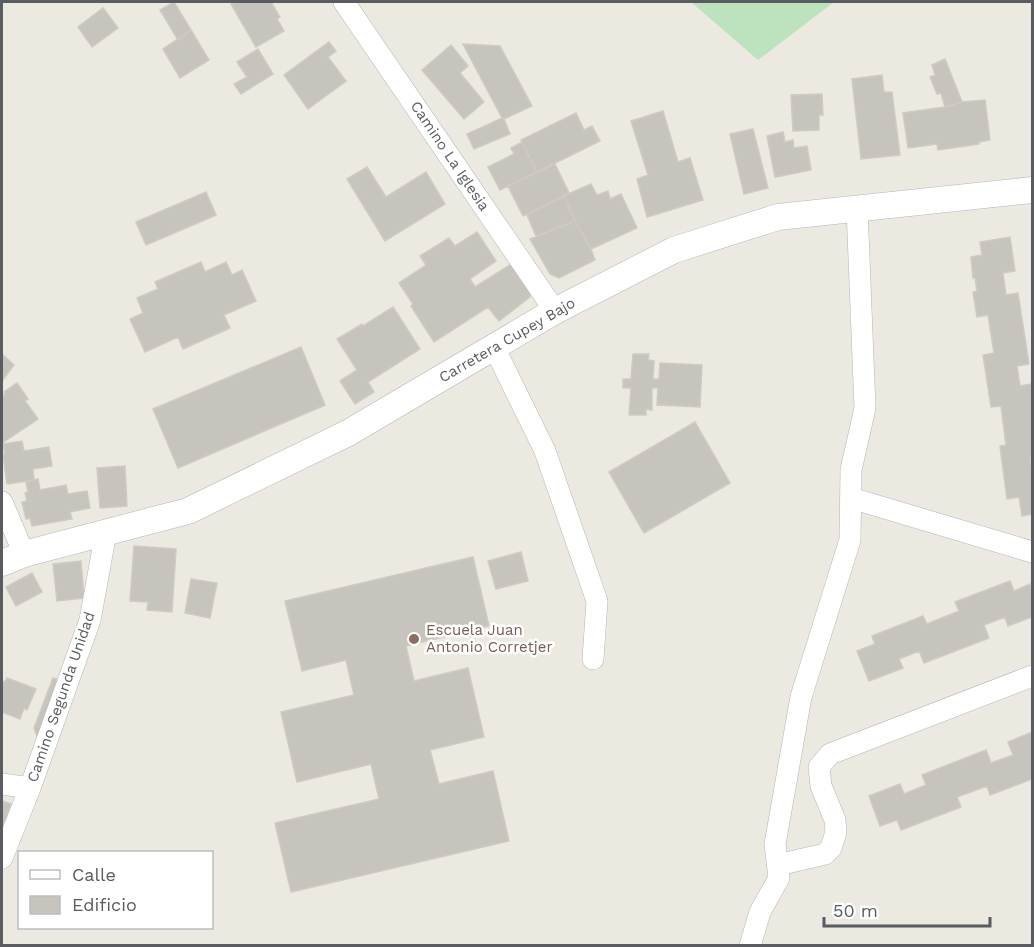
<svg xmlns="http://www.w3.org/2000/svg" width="1034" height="947" font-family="'Work Sans',sans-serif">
	<rect width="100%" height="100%" fill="#ebe9e0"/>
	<path fill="#bde2be" d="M691 2H834L758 60Z"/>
	<path fill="#c6c4bd" stroke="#cfcbbf" stroke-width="1.5" d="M174 2 191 30 178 40 160 10Z
		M236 2H271L280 17 277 19 284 31 256 47 231 4Z
		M103 8 118 28 92 47 78 27Z
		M191 30 209 60 180 78 163 49Z
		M329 42 336 51 328 57 346 81 308 109 284 75Z
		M463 44 500 46 532 106 504 119 502 118Z
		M451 45 468 66 460 73 484 102 464 119 422 70Z
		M258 49 273 74 241 94 234 84 247 77 237 62Z
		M945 59 962 102 945 107 941 93 937 94 930 77 935 75 932 65Z
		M882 75 884 92H892L900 155 861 159 852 79Z
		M822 94 823 115H819V130L793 131 791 95Z
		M985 100 990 140 979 142V144L938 150 937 144 908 148 903 113 945 107 962 102Z
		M663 111 678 162 690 158 703 200 647 217 637 179 648 175 631 121Z
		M576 113 584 130 592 126 600 141 537 172 521 140Z
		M502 118 504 119 510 134 474 149 467 134Z
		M753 129 768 188 744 194 730 134Z
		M783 132 785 142 793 140 794 148 807 146 811 170 775 177 767 136Z
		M522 142 537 172 500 190 488 167 514 154 511 148Z
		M555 164 569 193 523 216 508 186Z
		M367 167 386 197 426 172 445 204 385 241 347 179Z
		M591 184 597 195 608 191 610 199 621 194 637 228 591 249 575 221 564 196Z
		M206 192 216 215 146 245 136 222Z
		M564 196 575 221 536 236 527 215Z
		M575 221 591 249 595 260 559 278 550 274 530 239Z
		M477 232 496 261 470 279 475 287 513 263 530 286V297L499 321 488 307 434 342 411 306 413 304 399 283 426 265 420 256 449 238 455 246Z
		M1010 237 1015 271 1003 273 1006 295 1018 293 1029 364 1017 366 1020 386 1032 384V457H1030L1032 475V514L1022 516 1019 497 1007 499 1000 446 1006 445 1001 406 991 407 983 355 994 353 988 315 977 317 973 292 977 291 975 278H973L971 257 982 255 980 242Z
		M201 262 205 272 226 262 232 275 242 270 256 301 224 315 230 328 183 349 178 337 145 352 130 319 143 313 137 298 158 289 155 282Z
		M393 307 420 349 368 382 374 392 355 404 340 381 357 370 337 339 362 324 363 326Z
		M301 347 325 405 178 468 153 409Z
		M2 354 14 365 2 381Z
		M633 354H649L648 360 654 361 653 379H659L660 363 702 365 700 407 657 405 658 388H652V410L646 409V415H629L631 388H623V379H631Z
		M17 383 28 399 25 401 38 419 2 443V397L5 394 4 392Z
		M695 422 730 483 644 533 609 472Z
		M22 441 24 451 49 447 52 466 33 469 34 480 7 484 3 454H5L3 444Z
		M125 466 127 506 100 508 97 468Z
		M38 479 40 490 66 485 68 494 87 491 90 508 70 512 72 519 32 526 30 518 26 519 22 502 27 501 25 493 28 492 26 482Z
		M134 546 176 549 172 612 147 610 148 602 130 601Z
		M521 552 528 581 496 589 488 561Z
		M473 557 489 626 406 646 414 681 468 668 484 737 430 750 439 784 493 771 509 841 291 892 275 823 379 799 371 764 297 782 281 712 354 695 346 660 302 671 285 601Z
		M81 561 84 598 57 601 53 564Z
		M32 573 42 592 16 606 6 587Z
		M191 579 217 583 210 618 185 613Z
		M1010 581 1014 591 1030 584 1032 590V617L1008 626 1005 617 984 625 989 638 924 663 919 651 899 659 903 668 869 681 857 651 875 644 872 636 923 616 927 624 959 611 955 602Z
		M7 678 36 689 27 710 24 708 20 719 2 712V681L5 682Z
		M53 678 65 682 38 739 34 728Z
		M1032 732V779L990 795 987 786 957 797 961 807 901 830 897 820 880 826 869 796 900 784 904 794 926 785 922 775 986 750 991 763 1013 755 1008 742Z
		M2 801 11 804 2 830Z"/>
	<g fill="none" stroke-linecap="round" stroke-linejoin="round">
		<defs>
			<path id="minor" d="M344 2 555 311
				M494 347 545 451 597 601 593 659
				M851 498 1032 552
				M2 502 24 554
				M2 784 30 788
				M2 858 30 788 90 620 106 532
				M778 865 825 854 831 848 836 832 835 820 821 786 819 767 830 754 1032 676
				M750 946 760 912 779 878 775 844 801 697 850 540 851 470 865 408 857 208"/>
			<path id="tertiary" d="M2 563 24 554 188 511 348 433 555 311 674 250 778 217 1032 190"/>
		</defs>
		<use href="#minor" stroke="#b3b6ba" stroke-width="22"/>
		<use href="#tertiary" stroke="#b3b6ba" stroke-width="27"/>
		<use href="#minor" stroke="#fff" stroke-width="21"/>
		<use href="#tertiary" stroke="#fff" stroke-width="26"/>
	</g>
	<circle fill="#8d6e63" stroke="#fff" stroke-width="2" cx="414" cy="639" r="6"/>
	<g text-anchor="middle" stroke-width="5" stroke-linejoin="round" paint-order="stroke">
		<g font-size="15" fill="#595c60" stroke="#fff">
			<text transform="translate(450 156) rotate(56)" y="5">Camino La Iglesia</text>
			<text transform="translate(507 340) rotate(-30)" y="5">Carretera Cupey Bajo</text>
			<text transform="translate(61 697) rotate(-71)" y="5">Camino Segunda Unidad</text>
		</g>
		<g font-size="15" fill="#785e54" stroke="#fff" text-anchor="start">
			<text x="426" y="635">Escuela Juan<tspan x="426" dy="17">Antonio Corretjer</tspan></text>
		</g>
	</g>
	<rect width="1034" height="947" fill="none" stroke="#595c60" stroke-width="6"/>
	<rect x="18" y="851" width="195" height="78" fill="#ffffff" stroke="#bdbebf" stroke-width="1.5"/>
	<rect x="30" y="870" width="30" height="9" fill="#ffffff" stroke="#bdbebf" stroke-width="1.5"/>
	<text x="72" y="881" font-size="18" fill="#595c60">Calle</text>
	<rect x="30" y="896" width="30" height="18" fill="#c6c4bd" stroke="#bdbebf" stroke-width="1.5"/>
	<text x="72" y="911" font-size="18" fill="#595c60">Edificio</text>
	<path d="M824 917v9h166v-9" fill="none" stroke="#595c60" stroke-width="3"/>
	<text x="833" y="917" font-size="18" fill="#595c60" stroke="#ffffff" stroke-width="4.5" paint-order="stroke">50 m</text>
</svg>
